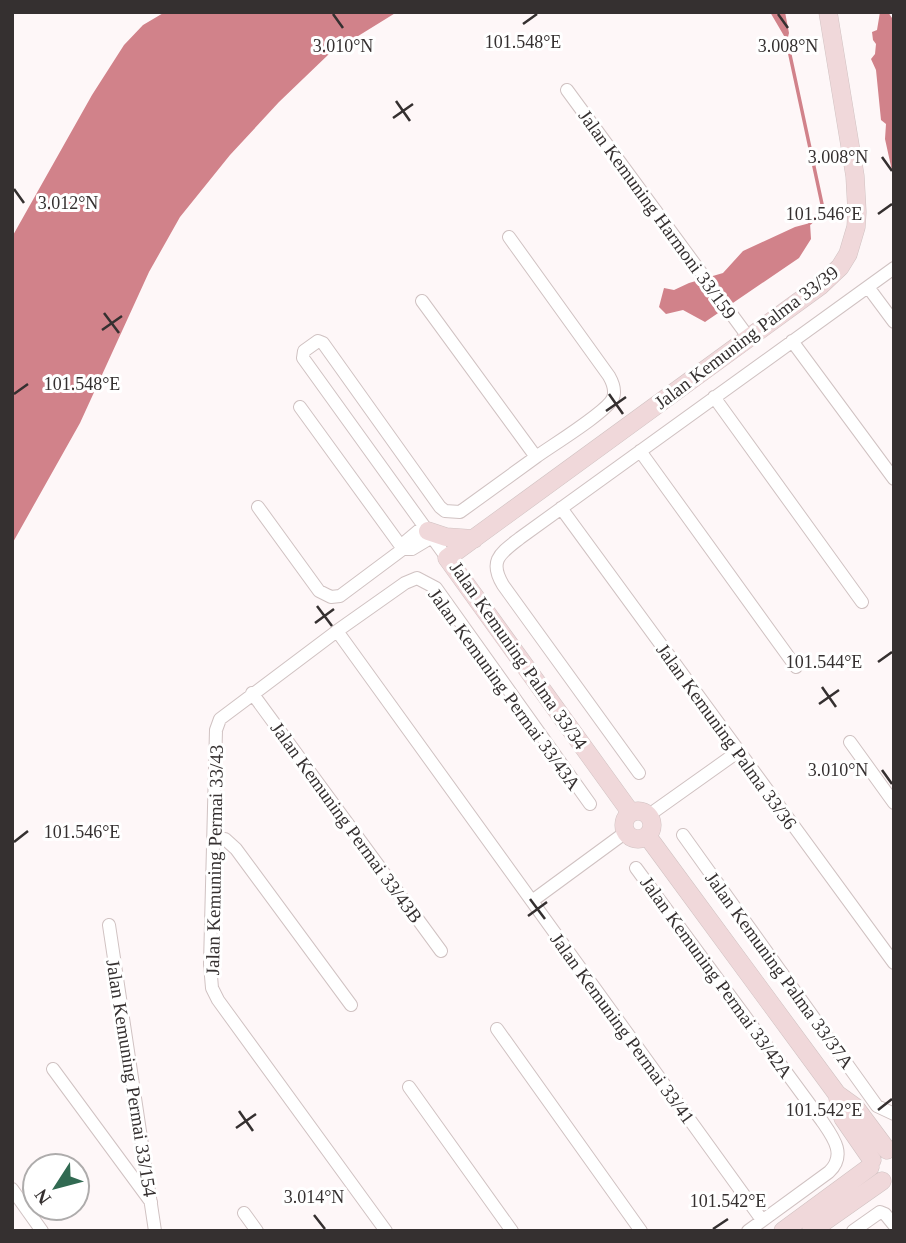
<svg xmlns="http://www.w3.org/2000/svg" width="906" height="1243" font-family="Georgia,serif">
	<rect width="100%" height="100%" fill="#fef7f8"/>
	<path fill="#d1828a" d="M165 12H397L329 54 279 102 230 155 180 217 149 272 80 423 12 544V237L92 95 124 45 143 25Z
		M770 12H785L789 33 787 41Z
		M880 12H888L894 21V180L885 139 886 124 881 120 876 70 871 59 875 54 876 44 873 40 872 32 877 30Z
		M810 223 811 239 799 258 705 322 683 310 666 314 659 307 664 288 674 290 689 283 723 273 743 251 795 227Z"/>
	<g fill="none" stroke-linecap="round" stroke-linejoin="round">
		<path stroke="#d1828a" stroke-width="3.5" d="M787 41 822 204V211L810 223"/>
		<defs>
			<path id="street" d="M567 90 749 338
				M868 287 894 322
				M422 301 536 457C551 446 607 412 613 398 616 390 613 383 609 376L509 237
				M792 341 894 479
				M714 397 862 602
				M300 407 403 549
				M640 451 796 667
				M258 507 319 591 331 597 340 596 403 549 405 542 424 526
				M561 508 894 963
				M403 549H412L432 537
				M447 558 303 358 304 351 318 341 323 343 440 507 445 511 460 512 536 457
				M337 631 762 1220
				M252 693 441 951
				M850 742 894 803
				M639 773 503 585C488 560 501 553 520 538L894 268
				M649 815 739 751
				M683 835 877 1106 894 1114
				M213 839H225L236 849 351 1005
				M636 868 822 1121C833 1137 847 1155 829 1172L748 1231
				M532 901 626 832
				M109 925 155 1231
				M497 1029 641 1231
				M53 1069 151 1202
				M409 1087 512 1231
				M12 1189 42 1231
				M244 1213 257 1231
				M386 1231 218 1000 212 988 210 964 216 730 220 719 337 631 405 583 417 578 436 588 590 804
				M853 1231 880 1212 885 1214 894 1225"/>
			<path id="secondary" d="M428 531 446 537 474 539
				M624 825a14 14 0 1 1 28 0a14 14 0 1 1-28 0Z
				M631 813 447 558 820 286 840 267 848 254 856 227 857 212 855 176 828 12
				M648 837 837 1094 855 1107 887 1150
				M837 1094 843 1118 872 1160
				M783 1231 870 1167
				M811 1231 882 1181"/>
		</defs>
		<use href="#street" stroke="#d0c2c2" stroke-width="14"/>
		<use href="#secondary" stroke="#d0c2c2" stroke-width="19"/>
		<use href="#street" stroke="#fff" stroke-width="12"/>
		<use href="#secondary" stroke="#f0d8da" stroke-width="18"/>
	</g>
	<path fill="none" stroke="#353030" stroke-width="2.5" d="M333 14 343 28M778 14 788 28M523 24 537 14M396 101 410 121M393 118 413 104M882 157 892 171M14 189 24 203M878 214 892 204M104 313 119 333M102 330 122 316M14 394 28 384M609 394 623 414M606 411 626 397M317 606 332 626M315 623 334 609M878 662 892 652M822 687 836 707M819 704 839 690M882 770 892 784M14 842 28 831M530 899 545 919M528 916 547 902M878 1110 892 1099M239 1111 253 1131M236 1128 256 1114M314 1215 325 1229M713 1229 728 1219"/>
	<g text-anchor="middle" stroke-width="6" stroke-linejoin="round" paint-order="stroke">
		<g font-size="19" fill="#353030" stroke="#fff">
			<text transform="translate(658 214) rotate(54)" y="7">Jalan Kemuning Harmoni 33/159</text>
			<text transform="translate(746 337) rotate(-37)" y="7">Jalan Kemuning Palma 33/39</text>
			<text transform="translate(519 655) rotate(55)" y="7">Jalan Kemuning Palma 33/34</text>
			<text transform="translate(505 689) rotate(54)" y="7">Jalan Kemuning Permai 33/43A</text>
			<text transform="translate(727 736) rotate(54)" y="7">Jalan Kemuning Palma 33/36</text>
			<text transform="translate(347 822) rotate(54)" y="7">Jalan Kemuning Permai 33/43B</text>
			<text transform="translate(214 860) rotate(-89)" y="7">Jalan Kemuning Permai 33/43</text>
			<text transform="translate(780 970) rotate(54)" y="7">Jalan Kemuning Palma 33/37A</text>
			<text transform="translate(717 977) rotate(54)" y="7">Jalan Kemuning Permai 33/42A</text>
			<text transform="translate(623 1028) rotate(54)" y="7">Jalan Kemuning Permai 33/41</text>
			<text transform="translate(132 1078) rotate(81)" y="7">Jalan Kemuning Permai 33/154</text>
		</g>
	</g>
	<g font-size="18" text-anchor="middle" fill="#353030" stroke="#fff" stroke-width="6" stroke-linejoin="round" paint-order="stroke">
		<text x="523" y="48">101.548°E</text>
		<text x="343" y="52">3.010°N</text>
		<text x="788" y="52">3.008°N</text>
		<text x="838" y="163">3.008°N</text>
		<text x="68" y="209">3.012°N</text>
		<text x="824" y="220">101.546°E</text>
		<text x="82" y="390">101.548°E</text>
		<text x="824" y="668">101.544°E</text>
		<text x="838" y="776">3.010°N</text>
		<text x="82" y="838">101.546°E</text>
		<text x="824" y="1116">101.542°E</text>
		<text x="314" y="1203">3.014°N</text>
		<text x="728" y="1207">101.542°E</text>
	</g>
	<rect width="906" height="1243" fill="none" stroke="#353030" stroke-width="28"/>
	<g transform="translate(56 1187) rotate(234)"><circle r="33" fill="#ffffff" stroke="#aeacac" stroke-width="2"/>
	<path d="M0-5L12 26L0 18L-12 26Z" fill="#316a52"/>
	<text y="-10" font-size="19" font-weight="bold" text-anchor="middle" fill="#353030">N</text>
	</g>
</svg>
